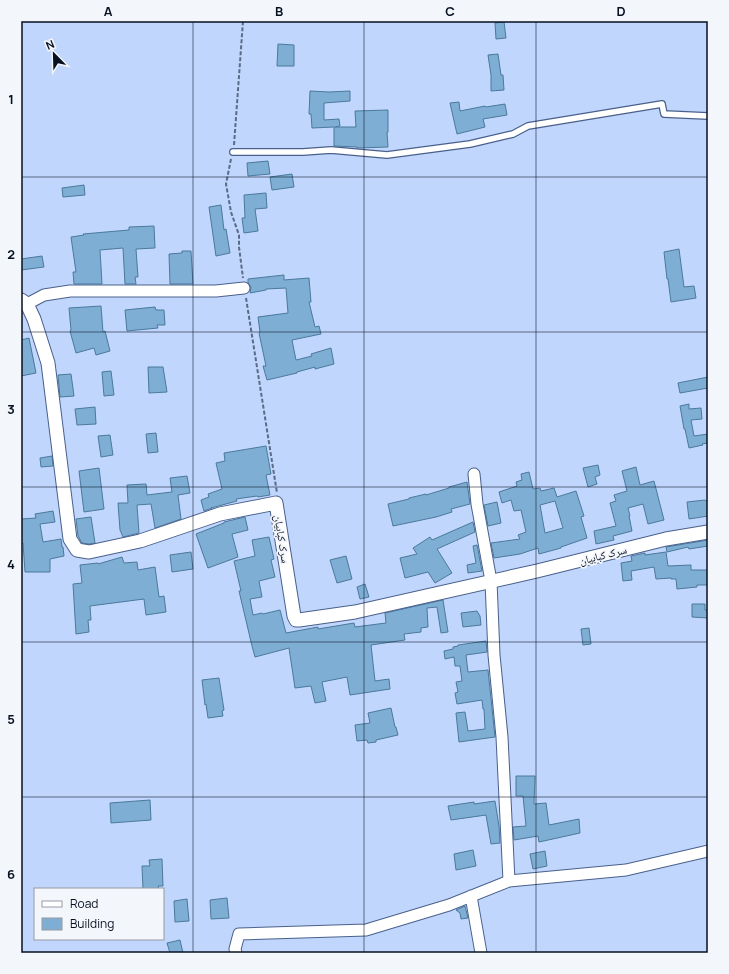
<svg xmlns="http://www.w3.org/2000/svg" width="729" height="974" font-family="Manrope,'Noto Naskh Arabic',sans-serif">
	<rect width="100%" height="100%" fill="#c0d6fd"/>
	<path fill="#7eaed3" stroke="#4b799c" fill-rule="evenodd" d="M504 22 506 38 496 39 495 23Z
		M278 44 294 45V66H277Z
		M498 54 501 75H503L504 90 491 91V75L488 55Z
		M310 91 329 92 350 91V101L324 103V120L339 119 340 126 335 127H356L355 111 388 110V132H387L388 147 357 148V147L334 146V127L312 128 311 114H309Z
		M459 102 460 111 485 106 486 107 505 104 507 115 483 119 485 127 457 134 450 103Z
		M268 161 270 174 248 176 247 163Z
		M292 174 294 187 272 190 270 177Z
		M84 185 85 195 63 197 62 188Z
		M266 193 267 208 255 209 258 231 244 233 242 218H245L244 195Z
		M221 205 224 230 226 229 230 253 216 256 209 207Z
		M154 226 155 248 136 249 138 277H135L136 284H125L123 248 100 250 102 284H74L73 272H76L71 237 84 235 83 234 129 230V227Z
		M679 249 684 287 694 286 696 298 671 302 668 279H667L664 252Z
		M182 251H191L193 284H170L169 254 182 253Z
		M42 256 44 267 21 270V259Z
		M284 275V280L309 278 311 302H309L315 327 319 326 321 334 292 340 296 360 312 356 311 354 331 348 334 364 315 369V367L297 372V373L267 380 263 366H266L259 333 260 332 258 317 288 313 286 288 266 289V290L250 293 251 287 248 283V279Z
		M101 306 103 332 105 331 110 351 96 355 94 348 76 353 70 331 71 330 69 308Z
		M155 307 156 310H164L165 325H157L158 328 127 331 125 310Z
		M29 338 36 373 21 376V340Z
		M148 367H163L167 392 149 393Z
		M111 371 114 395 104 396 102 372Z
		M71 374 74 396 60 397 58 375Z
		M708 377V388L680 393 678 383Z
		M689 404V409L701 408 702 419 691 420 694 436 708 434V443L702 444 703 445 689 448 685 429H684L680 406Z
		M95 407 96 424 77 425 75 409Z
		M156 433 158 452 148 453 146 434Z
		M110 435 113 455 101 457 98 436Z
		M266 446 271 474 266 475 270 495 258 497 257 496 236 499 237 501 211 508H212L204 511 201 500 209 497 208 494 222 489 216 463 225 461 224 453Z
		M52 456 53 466 41 467 40 458Z
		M598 465 600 475 595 477 597 484 588 487 583 468Z
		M636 467 640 485 654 481 664 520 648 524 643 504 628 508 630 516H629L632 531 613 536 614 540 596 544 594 531 616 526 610 503 616 501 614 495 627 491 622 471Z
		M99 468 104 509 84 512 79 471Z
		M529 472 533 489 540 488 541 491 554 488 557 497 576 491 584 516 581 517 587 538 561 547V548L539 554 538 548 520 554 494 558 491 543 520 539 518 535 526 532 521 510 514 511 511 500 502 503 499 492 517 486 516 482 522 480 521 474ZM555 501 563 528 545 533 540 505Z
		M187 476 190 493 178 495 181 519 155 528 151 504 137 505 139 533 123 537 120 530 118 503H128L127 485 146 484 147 495 172 492 170 478Z
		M467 482 470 504 451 509 452 512 436 517 393 526 388 504 409 499V498L426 494V495L449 488V487Z
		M705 500 706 501H708V516L689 519 687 502Z
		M497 502 501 523 488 526 484 505Z
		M53 511 55 522 40 524 43 542 61 539 62 547H63L64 556 50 559V572H25L23 543 22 544 21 538V519L36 518 35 514Z
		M91 517 95 543 89 544 82 543 78 536 76 519Z
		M245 517 248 530 232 534 238 557 208 568 196 534 224 523V522Z
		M473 522 475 532 437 549 452 573 435 583 428 572 405 578 400 558 417 554 413 548 430 537 432 540Z
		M269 537 274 559 271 560 275 577 259 581 262 597 250 599 253 615 262 613 263 614 280 610 286 633 318 627V629L354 623 355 627 386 623 385 613 443 600 448 632 441 633 437 607 427 608 428 627 421 628V632L404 634 405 640 371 645 375 681 389 679 390 689 350 695 347 677 322 682 326 701 315 703 311 686 295 688 289 648 255 657 252 646 239 591H241L234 561 255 556 252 540Z
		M708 540V546L689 549 688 547 667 552 666 547Z
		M477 545 482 571 468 573 467 565 476 563 473 546Z
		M191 552 193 569 172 572 170 555Z
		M666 552 668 566 691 565V570H708V585H697V587L677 589 676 579H671V578L656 579 654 567 631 571 632 580 623 581 621 563 632 561 631 556 645 553V555Z
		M346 556 352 579 337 583 330 560Z
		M122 557 124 563 137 562 138 570 155 567 159 597 164 596 166 612 146 615 144 599 90 606 91 620H88L89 632 76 634 73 584 82 583 80 565 98 563V564Z
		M365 584 369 597 360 599 357 587Z
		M692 604H705V610H708V618L692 617Z
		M477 611 480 616 481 625 463 627 461 613Z
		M589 628 591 644 583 645 581 629Z
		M486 641 487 652 466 655 468 672 488 670 495 737 459 742 456 713 465 712 468 731 485 729 484 709H483L482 700 457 704 455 693 458 692 456 682 462 681 460 666H455L454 657 445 659 444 651 453 649V647L458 646V645Z
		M219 678 224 710 222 711 223 716 208 718 206 704 205 705 202 680Z
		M391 708 395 727H396L398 735 376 740V742L368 743 367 740 357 741 355 725 370 723 368 713Z
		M516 776H535L534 804 546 803 549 825 579 819 580 833 539 842 538 836 514 840 513 827 526 826 523 796H516Z
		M150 800 151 820 111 823 110 803Z
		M495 801 499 826 500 843 491 844 486 815 451 820 448 806 474 802V804Z
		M473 850 476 866 456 870 454 854Z
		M545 851 547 866 533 869 530 854Z
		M162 859 163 886H158L159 889H143L142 866H150L149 860Z
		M227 898 229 918 211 919 210 900Z
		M187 899 189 921 175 922 174 901Z
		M465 906 468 918 461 919 460 913 456 910Z
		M180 940 183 953H170L167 943Z"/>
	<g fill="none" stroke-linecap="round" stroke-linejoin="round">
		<defs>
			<path id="service" d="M233 152H303L331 150 387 155 470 144 513 134 528 126 662 104 664 114 708 116"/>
			<path id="minor" d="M27 304 44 295 70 291H216L244 288
				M474 474 477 504 491 581 494 655 502 737 509 881
				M471 896 481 953
				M236 953 235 949 239 934 366 930 449 905 509 881 626 870 708 851"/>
			<path id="tertiary" d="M21 300 27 304 34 319 48 363 70 539 77 550 89 552 140 541 220 514 276 503 294 616 296 620H299L355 612 537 571 666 539 708 532"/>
		</defs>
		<use href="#service" stroke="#49608b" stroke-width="8"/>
		<use href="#minor" stroke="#49608b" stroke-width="13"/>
		<use href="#tertiary" stroke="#49608b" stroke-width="15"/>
		<path stroke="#5c6b85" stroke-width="2" stroke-dasharray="4 2" stroke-linecap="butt" d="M234 145 243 21
			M231 159 226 184 231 212 239 235V247L243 278
			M246 298 277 493"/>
		<use href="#service" stroke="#fff" stroke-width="5.5"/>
		<use href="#minor" stroke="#fff" stroke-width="11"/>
		<use href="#tertiary" stroke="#fff" stroke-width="13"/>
	</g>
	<path fill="none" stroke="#071020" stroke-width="1" stroke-opacity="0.55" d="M193 21V953M364 21V953M536 21V953M21 177H708M21 332H708M21 487H708M21 642H708M21 797H708"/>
	<g text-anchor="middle" stroke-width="3.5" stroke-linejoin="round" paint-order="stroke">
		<g font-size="11" fill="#071020" stroke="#f3f6fb">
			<text transform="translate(282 539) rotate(81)" y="4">سرک کبابیان</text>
			<text transform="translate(603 555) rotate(-14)" y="4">سرک کبابیان</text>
		</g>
	</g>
	<rect width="729" height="974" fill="none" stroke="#f3f6fb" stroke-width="44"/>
	<rect x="34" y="888" width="130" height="52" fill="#f3f6fb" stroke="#959aa3"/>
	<rect x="42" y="901" width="20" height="6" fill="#ffffff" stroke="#959aa3"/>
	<text x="70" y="908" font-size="12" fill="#071020">Road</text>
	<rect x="42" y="918" width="20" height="12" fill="#7eaed3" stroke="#959aa3"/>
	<text x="70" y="928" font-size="12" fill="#071020">Building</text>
	<g transform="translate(54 54) rotate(337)" stroke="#f3f6fb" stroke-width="3" paint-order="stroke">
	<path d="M0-3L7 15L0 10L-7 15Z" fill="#071020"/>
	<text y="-6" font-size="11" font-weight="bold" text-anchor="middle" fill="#071020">N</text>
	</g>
	<rect x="22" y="22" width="685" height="930" fill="none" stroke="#071020" stroke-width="1.5"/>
	<g font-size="13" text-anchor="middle" font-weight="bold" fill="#071020">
		<text x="108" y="16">A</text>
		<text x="279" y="16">B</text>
		<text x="450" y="16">C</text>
		<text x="621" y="16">D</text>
		<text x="11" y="104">1</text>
		<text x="11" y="259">2</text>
		<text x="11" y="414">3</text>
		<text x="11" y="569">4</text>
		<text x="11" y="724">5</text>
		<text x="11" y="879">6</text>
	</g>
</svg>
